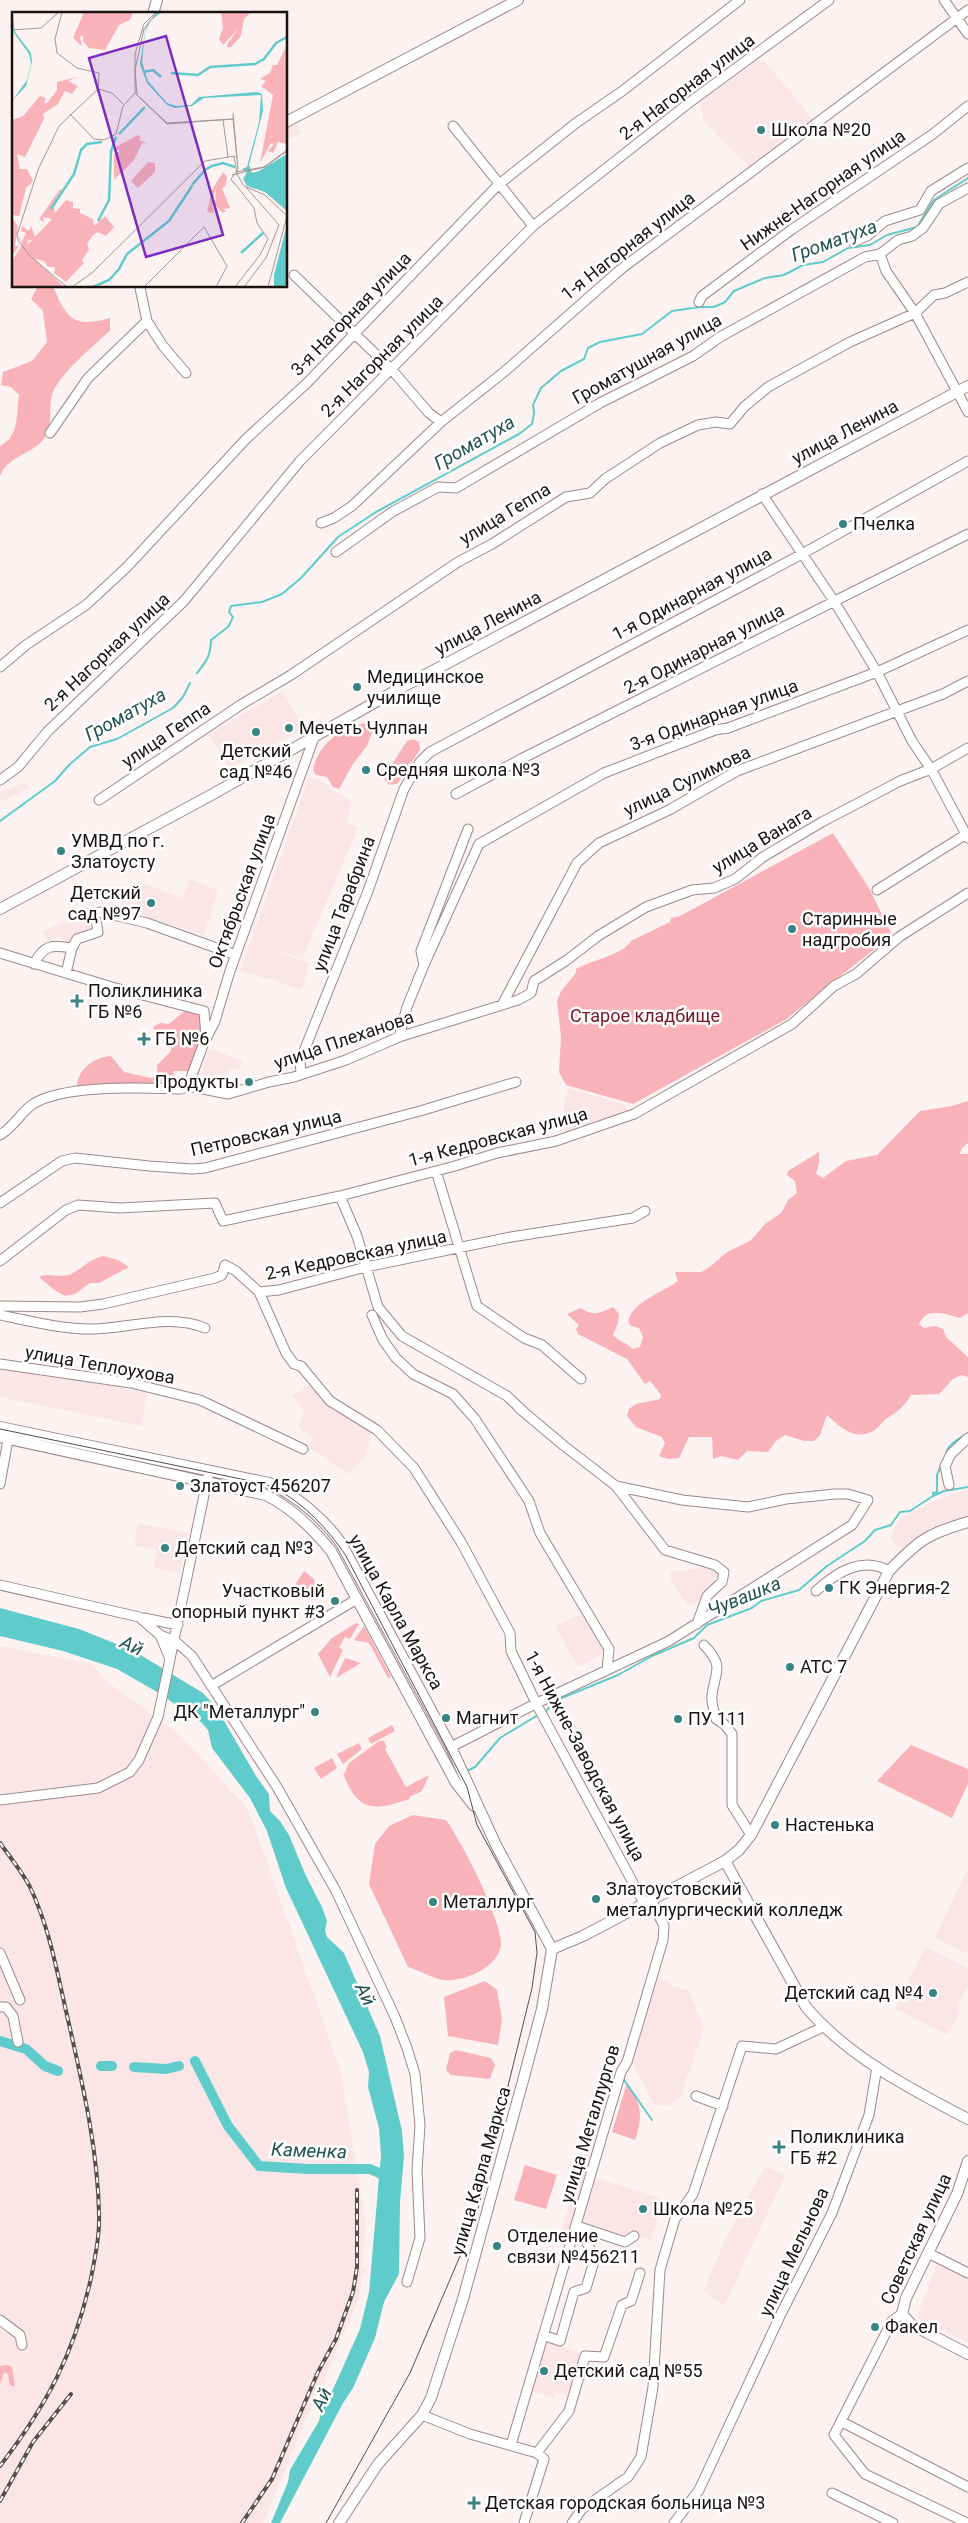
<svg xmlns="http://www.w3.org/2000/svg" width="968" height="2523" font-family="Roboto,sans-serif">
	<rect width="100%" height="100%" fill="#fcf2f2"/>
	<path fill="#fbe6e7" d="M759 60 765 62 813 119 770 155 749 167 703 120 701 102Z
		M290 113 301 133 286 141V115Z
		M283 691 304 729 230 768 208 735Z
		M309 777 323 781 334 791 351 800 347 822 358 828 302 959 278 950 277 951 310 964 301 990 268 978 274 960 267 979 240 971Z
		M25 782 30 788 0 802V792Z
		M189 879 218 890 204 935 119 908 125 891 139 882 183 898Z
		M88 908 94 917 97 931 69 945 59 936 48 942 42 932Z
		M209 1048 243 1061 239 1071 229 1068 222 1089 198 1082Z
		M568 1088 623 1104 629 1112 564 1133V1105Z
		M0 1368 70 1378 147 1393 141 1426 0 1397Z
		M309 1385 336 1408 369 1429 371 1437 366 1456 348 1474 310 1448 313 1438 298 1427 304 1411 292 1396Z
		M968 1490V1518L935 1527 900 1549 890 1538 900 1518 940 1498Z
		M138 1523 188 1533 180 1573 153 1568 157 1550 134 1546Z
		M717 1566 720 1583 706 1590 703 1601 689 1606 672 1583 670 1572Z
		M581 1614 588 1626 591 1625 605 1653 578 1667 555 1626Z
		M0 1646 91 1664 106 1681 180 1735 248 1809 341 2072 366 2227 362 2267 367 2268V2273H362L360 2297 324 2379 327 2380 321 2393H317L263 2523H0Z
		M968 1868V1954L935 1938Z
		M926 1947 968 1968V1985L959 2002 958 2017 948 2035 895 2008Z
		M656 1976 670 1985 688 1990 704 2027 680 2098 669 2105 655 2106 632 2063Z
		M590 2140 599 2143 569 2237 560 2234Z
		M766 2166 785 2176 724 2306 704 2291 726 2237Z
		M593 2177 664 2199 651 2241 640 2238 631 2240 578 2224Z
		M937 2263 968 2278V2343L917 2317Z
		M543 2340 583 2354 569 2396 556 2392 554 2398 528 2390Z"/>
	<path fill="#f9b3b8" d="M38 286H53C67 320 74 328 110 318V331C94 345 61 373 53 392 47 408 55 426 43 440 30 455 8 456 0 476V446C20 436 16 414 19 395L11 387 1 385 3 372 32 361 47 342 43 311 31 299Z
		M366 723 374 727 367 746 353 764 339 789 333 787 327 777 316 775 313 770C317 746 341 726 366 723Z
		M413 739 419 742 420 750 397 784 389 785 384 779 385 775 407 741Z
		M833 833 869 888 892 935 785 1020 633 1104 566 1085 559 1072 561 1037 557 1001 561 991 576 973V969C590 961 624 954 631 941L670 922 671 918 680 916Z
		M187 1009 201 1014 203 1031 199 1032 197 1052 189 1071H173L176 1080 172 1084 77 1086C78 1069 94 1057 111 1056L124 1072 151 1078 157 1075V1065L171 1051V1039L168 1035 155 1031 153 1027 160 1023 169 1024Z
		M968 1101V1143L962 1148 960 1154H968V1313L960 1318C945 1314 927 1306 919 1324L924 1328 935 1326 943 1329 946 1337 968 1357V1377L961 1375 953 1379 939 1394 911 1395C904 1407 897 1412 886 1419 882 1422 879 1427 875 1430 855 1442 840 1427 827 1415L820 1435 814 1441H804L785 1435 776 1441 768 1452 747 1451 738 1460 721 1456 713 1459 712 1437H689L679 1458 668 1459 659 1456 665 1443 662 1437 636 1427 627 1416 629 1409 636 1404 660 1399 661 1395 650 1381 645 1384 627 1359 578 1334 576 1329 579 1325 567 1314 581 1308C593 1317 600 1313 613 1307L619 1314 618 1323 613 1335C619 1342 626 1342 633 1349L640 1347 643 1337 639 1328 631 1326 628 1322C632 1301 662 1293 678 1281L675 1272H701L711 1266 727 1252 750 1241 765 1224 781 1213 789 1199 797 1193 795 1181 787 1175 788 1171 819 1152V1163L816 1174 823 1178 846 1161 877 1155 920 1111 952 1106Z
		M103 1256 118 1260 129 1267 99 1283H90L75 1294 65 1296 53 1289 39 1277C49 1272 61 1279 71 1274 84 1268 87 1260 103 1256Z
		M304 1571 314 1579 317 1591 310 1595 300 1593 293 1588Z
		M356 1623 359 1624 350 1639 345 1637 339 1647 343 1650 330 1677 318 1654 332 1638Z
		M364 1626 391 1677 388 1678 369 1643 354 1640Z
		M345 1658 361 1663 336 1678Z
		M392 1725 395 1731 371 1744 368 1738Z
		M379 1741H384L387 1747 385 1749 406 1787 429 1775 422 1791 409 1797 410 1799C390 1805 369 1814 354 1795 350 1789 345 1781 344 1774L349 1763Z
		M359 1743 362 1749 343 1764 337 1754Z
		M911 1745 968 1769V1784L952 1818 877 1781Z
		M332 1758 337 1768 321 1779 314 1768Z
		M413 1815 446 1820C461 1840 503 1922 501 1945 498 1968 464 1982 444 1980 433 1979 419 1970 408 1967L369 1884 375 1844 389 1826Z
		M485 1981 497 1990 502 2019 498 2045 448 2036 444 1997Z
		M456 2050 491 2058 495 2065 490 2079 451 2075 446 2070 450 2053Z
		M627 2083C642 2103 643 2118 635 2140L612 2132Z
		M525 2165 557 2175 546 2209 514 2200Z
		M8 2365 12 2367 15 2387 10 2385 8 2374 4 2372 0 2384V2366Z"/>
	<path fill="#5fcccb" d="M0 1608 79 1629 134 1651 203 1693 216 1707 256 1776 269 1794 270 1811 280 1821 289 1835 306 1876 322 1907 327 1921 325 1930 327 1937 344 1953 380 2036 402 2131 404 2156 400 2202 399 2274 384 2302 375 2338 353 2388 343 2403 280 2523H271L288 2482 290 2470 319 2421 322 2407 330 2396 360 2329 369 2292 381 2155 379 2128 368 2087 369 2072 363 2052 286 1888 267 1831 250 1798 212 1748 208 1730 201 1722 157 1692 117 1669 63 1651 0 1636Z"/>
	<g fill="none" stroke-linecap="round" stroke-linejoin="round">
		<path stroke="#5fcccb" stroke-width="2" d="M197 673C206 662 211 655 211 640L228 627 233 617 229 612 231 606 262 602 282 594 301 578 338 537 376 512 519 434 532 424 534 413 533 405 541 388 561 371 584 359 588 348 600 342 642 334 672 311 700 307H714L725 302 734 291 765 278 784 275 803 265 823 262 848 248 870 245 887 235 917 227 934 200 968 178
			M0 821 55 781 69 765 90 747 117 739 173 708 183 697 190 683
			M946 1457C945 1445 959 1439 968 1433
			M933 1496 944 1491 968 1487
			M545 1712 557 1700 618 1675 652 1656 694 1638 707 1625 752 1608 761 1601 799 1590 827 1566 865 1541 875 1530 891 1525 900 1512 910 1511 933 1496V1493L937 1492V1475L942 1463
			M469 1770 475 1767 500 1738 538 1715
			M624 2080 652 2120"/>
		<path stroke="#5fcccb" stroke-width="10" d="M0 2041 26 2049 45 2066 58 2071
			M195 2061 228 2126 259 2166 308 2169H370L388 2177
			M101 2066H112
			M134 2067 166 2069 179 2066"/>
		<defs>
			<path id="minor" d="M944 0 968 34
				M453 126 533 226
				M853 242 867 236 885 221 920 210 931 191 968 168
				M880 254 886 271 915 313 968 412
				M294 275 392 370 429 413 441 422
				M699 302 702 296 791 230 933 134 968 106
				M147 321 163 346 186 373
				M50 433 88 378 147 321 140 288
				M762 494 834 601 877 672 912 741 931 769 968 838
				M321 523 334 518 352 506 441 422 504 372 621 269 968 10
				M336 552 392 512 438 487 456 488 600 403 693 356 720 337 865 257 880 254 898 240 912 236 923 228 939 204 968 188
				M0 667 26 645 86 605 127 567 246 439 307 383 498 185 576 123 621 92 740 0
				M0 780 18 767 48 731 184 601 300 461 533 226 690 102 829 0
				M456 794 521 759 968 534
				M99 800 242 704 291 675 458 562 492 544 566 497 590 493 605 479 660 443 698 425 716 422 730 424 744 407 768 387 850 342 915 313 934 295 945 293 968 282
				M877 890 968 833
				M0 953 112 987 204 1011
				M34 964C44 944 52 945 72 948L77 939 98 932 95 914 101 912 147 923 236 955
				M424 965 421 951 468 829
				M66 973 72 948
				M502 1005 577 863 599 843 669 810 737 771 943 694 968 681
				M204 1011 206 1037
				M399 1037 407 1007 424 965 479 844 604 773 715 730 728 728 877 672 968 630
				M301 1074 300 1061 368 891 404 789 420 762 430 752 802 554 968 461
				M188 1086 203 1045 215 1021 230 971 315 735
				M0 1135C15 1126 21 1112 33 1104 65 1084 143 1088 181 1089L188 1086 228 1094 269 1082 294 1077 346 1060 399 1037 518 1000 531 993 534 981 567 960 598 936 646 907 692 890 714 888 735 879 763 857 822 822 900 781 931 769 968 748
				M436 1171 477 1306 524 1338 542 1345 581 1379
				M340 1196 357 1236 378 1307 402 1336 507 1396 524 1412
				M0 1203 62 1161 75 1158 149 1166 192 1169 205 1168 420 1111 516 1082
				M0 1261 66 1210 78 1205 120 1208 215 1203 223 1221 340 1196 455 1166 497 1153 556 1141 634 1114 792 1024 834 986 856 974 899 937 968 893
				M259 1292 286 1353 294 1364 301 1366 330 1401 377 1430 414 1468 461 1542 510 1633 511 1651 539 1709 644 1903
				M0 1306 80 1307 103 1304 215 1278 222 1275 225 1265 236 1271 259 1292 279 1290 366 1267 511 1237 633 1218 645 1211
				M0 1315C30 1321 61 1329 91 1329 129 1329 168 1313 205 1328
				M372 1315 383 1340 396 1358 413 1374 453 1394 475 1419 529 1501 540 1533 609 1649 607 1670
				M0 1364 131 1383 200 1400 303 1449
				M0 1484 9 1434
				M949 1485 945 1466 951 1454 968 1438
				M616 1486 665 1550 715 1565 724 1572 722 1582 707 1596 697 1624
				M0 1585 139 1617 160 1635 170 1659
				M816 1591C837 1572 862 1556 889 1571
				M144 1618 178 1625
				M160 1635 175 1641 192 1656 277 1787 336 1891 395 2017 407 2048 415 2074 420 2125 417 2170 420 2238 407 2282
				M704 1645C725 1667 715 1671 712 1695 711 1703 714 1711 716 1719L724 1724 732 1734V1805L751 1835
				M211 1686 357 1599
				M451 1747 537 1703 669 1641 852 1525 868 1500 848 1494H835L786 1499 748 1507 682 1500 616 1486 563 1445 519 1408
				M0 1800 98 1788 130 1772 139 1760 158 1717 209 1471
				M0 1953 20 2000
				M0 2007H6L13 2016 18 2042
				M696 2096 723 2106
				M577 2226 625 2242 634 2236
				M928 2253 968 2273
				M902 2314 892 2321 834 2435 865 2474 967 2523
				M0 2320 20 2335 22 2345
				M543 2335 560 2341 574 2292 586 2288 595 2258 578 2226
				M422 2415 470 2434 537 2453 544 2459 524 2523
				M842 2422 968 2487
				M511 2445 621 2072 627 2062 663 1940 664 1926 651 1900
				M537 2453 569 2411 585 2356 604 2357 622 2305 631 2301 640 2273
				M832 2493 893 2523
				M572 2523 582 2509 628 2477 641 2457 653 2387 660 2270 675 2219 693 2194 742 2046 776 2049 823 2027
				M674 2523 699 2490 780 2316 832 2213 869 2115 877 2067"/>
			<path id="major" d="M153 14 157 0
				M286 122 518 0
				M0 909 213 794 395 691 968 386
				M0 1427 269 1483C296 1495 324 1519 341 1543L451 1747 496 1845 552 1949 542 2009 524 2077 463 2299 431 2398 422 2415 378 2464 339 2523
				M0 1437 266 1495C290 1507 314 1530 331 1551L456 1783 474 1806
				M725 1861 806 2007C847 2056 912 2090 968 2119
				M552 1949 583 1936 725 1861 739 1850 751 1835 889 1571C919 1540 927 1534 968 1522
				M968 2161 957 2194 906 2298 902 2314 912 2325 968 2354"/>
		</defs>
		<use href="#minor" stroke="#9e8889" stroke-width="11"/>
		<use href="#major" stroke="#9e8889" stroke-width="12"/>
		<use href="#minor" stroke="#fff" stroke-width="9"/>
		<use href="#major" stroke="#fff" stroke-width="10"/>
		<path stroke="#564d4d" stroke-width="1" d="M0 1429 265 1484C298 1497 327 1527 346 1556L467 1787 477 1825 535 1932 537 1953 532 1988 475 2221 410 2373 326 2523"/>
		<defs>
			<path id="rail" d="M0 1843C10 1857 22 1872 30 1887 51 1931 58 1978 69 2024 83 2086 98 2151 99 2214 100 2235 95 2257 91 2278 74 2354 47 2405 0 2466
				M0 2501 33 2442 71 2394
				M242 2523 272 2479 318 2372 336 2339 353 2292 357 2267V2190"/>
		</defs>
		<use href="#rail" stroke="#564d4d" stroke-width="4"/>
		<use href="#rail" stroke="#fff" stroke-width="2" stroke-dasharray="5.5" stroke-linecap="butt"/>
	</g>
	<g fill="#3a8383" stroke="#fff" stroke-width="2">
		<circle cx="761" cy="130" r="5"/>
		<circle cx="843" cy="524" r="5"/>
		<circle cx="357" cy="687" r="5"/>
		<circle cx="289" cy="728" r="5"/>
		<circle cx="256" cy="732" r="5"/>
		<circle cx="366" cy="770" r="5"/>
		<circle cx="61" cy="851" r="5"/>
		<circle cx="151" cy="903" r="5"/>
		<circle cx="792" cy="929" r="5"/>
		<path d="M74.5 993.5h5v5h5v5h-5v5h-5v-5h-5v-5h5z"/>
		<path d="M141.5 1031.5h5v5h5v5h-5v5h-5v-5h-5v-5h5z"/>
		<circle cx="249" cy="1082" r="5"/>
		<circle cx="180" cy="1486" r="5"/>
		<circle cx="165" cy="1548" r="5"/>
		<circle cx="829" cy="1588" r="5"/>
		<circle cx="335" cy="1601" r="5"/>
		<circle cx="790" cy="1667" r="5"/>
		<circle cx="315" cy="1712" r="5"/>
		<circle cx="446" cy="1718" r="5"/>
		<circle cx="678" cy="1719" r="5"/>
		<circle cx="775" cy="1825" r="5"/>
		<circle cx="596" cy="1899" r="5"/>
		<circle cx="433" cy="1902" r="5"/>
		<circle cx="933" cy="1993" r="5"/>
		<path d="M776.5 2139.5h5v5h5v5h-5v5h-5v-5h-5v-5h5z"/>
		<circle cx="643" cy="2209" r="5"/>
		<circle cx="497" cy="2246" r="5"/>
		<circle cx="875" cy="2327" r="5"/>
		<circle cx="544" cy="2371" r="5"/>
		<path d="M471.5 2495.5h5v5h5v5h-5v5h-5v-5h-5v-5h5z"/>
	</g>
	<g text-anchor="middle" stroke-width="5" stroke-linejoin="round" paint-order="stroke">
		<g font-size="18" fill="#1a1212" stroke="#fff">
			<text transform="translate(687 87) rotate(-37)" y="6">2-я Нагорная улица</text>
			<text transform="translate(823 190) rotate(-35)" y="6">Нижне-Нагорная улица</text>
			<text transform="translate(628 246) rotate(-38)" y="6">1-я Нагорная улица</text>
			<text transform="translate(351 314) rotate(-46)" y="6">3-я Нагорная улица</text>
			<text transform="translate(382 356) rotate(-45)" y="6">2-я Нагорная улица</text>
			<text transform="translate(647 359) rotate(-29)" y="6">Громатушная улица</text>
			<text transform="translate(845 432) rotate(-28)" y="6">улица Ленина</text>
			<text transform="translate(505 514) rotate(-31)" y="6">улица Геппа</text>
			<text transform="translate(692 594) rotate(-28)" y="6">1-я Одинарная улица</text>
			<text transform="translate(488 623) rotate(-28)" y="6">улица Ленина</text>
			<text transform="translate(704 649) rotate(-27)" y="6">2-я Одинарная улица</text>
			<text transform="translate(107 652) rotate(-43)" y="6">2-я Нагорная улица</text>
			<text transform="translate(714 715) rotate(-20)" y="6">3-я Одинарная улица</text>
			<text transform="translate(166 735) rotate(-34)" y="6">улица Геппа</text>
			<text transform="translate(687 781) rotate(-26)" y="6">улица Сулимова</text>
			<text transform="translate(762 840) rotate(-31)" y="6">улица Ванага</text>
			<text transform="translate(242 891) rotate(-70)" y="6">Октябрьская улица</text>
			<text transform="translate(344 904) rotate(-69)" y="6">улица Тарабрина</text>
			<text transform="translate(344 1040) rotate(-19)" y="6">улица Плеханова</text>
			<text transform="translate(266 1133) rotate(-13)" y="6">Петровская улица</text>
			<text transform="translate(498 1137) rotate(-15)" y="6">1-я Кедровская улица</text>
			<text transform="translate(356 1255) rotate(-12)" y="6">2-я Кедровская улица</text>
			<text transform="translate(100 1365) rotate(10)" y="6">улица Теплоухова</text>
			<text transform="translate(396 1612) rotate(61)" y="6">улица Карла Маркса</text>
			<text transform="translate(585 1756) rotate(62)" y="6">1-я Нижне-Заводская улица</text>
			<text transform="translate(590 2124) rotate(-73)" y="6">улица Металлургов</text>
			<text transform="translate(481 2171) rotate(-74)" y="6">улица Карла Маркса</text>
			<text transform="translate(916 2239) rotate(-65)" y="6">Советская улица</text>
			<text transform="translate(794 2252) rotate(-65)" y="6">улица Мельнова</text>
		</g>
		<g font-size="18" fill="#1a1212" stroke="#fff" text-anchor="start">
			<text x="771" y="136">Школа №20</text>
			<text x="853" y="530">Пчелка</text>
			<text x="367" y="683">Медицинское<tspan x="367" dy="21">училище</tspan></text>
			<text x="299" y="734">Мечеть Чулпан</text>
			<text x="256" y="757" text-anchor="middle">Детский<tspan x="256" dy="21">сад №46</tspan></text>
			<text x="376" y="776">Средняя школа №3</text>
			<text x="71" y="847">УМВД по г.<tspan x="71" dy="21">Златоусту</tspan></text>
			<text x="141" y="899" text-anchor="end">Детский<tspan x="141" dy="21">сад №97</tspan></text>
			<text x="802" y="925">Старинные<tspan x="802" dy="21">надгробия</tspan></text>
			<text x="88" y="997">Поликлиника<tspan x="88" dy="21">ГБ №6</tspan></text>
			<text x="155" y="1045">ГБ №6</text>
			<text x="239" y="1088" text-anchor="end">Продукты</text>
			<text x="190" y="1492">Златоуст 456207</text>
			<text x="175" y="1554">Детский сад №3</text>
			<text x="839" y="1594">ГК Энергия-2</text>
			<text x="325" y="1597" text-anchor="end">Участковый<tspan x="325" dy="21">опорный пункт #3</tspan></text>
			<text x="800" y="1673">АТС 7</text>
			<text x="305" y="1718" text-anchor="end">ДК "Металлург"</text>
			<text x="456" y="1724">Магнит</text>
			<text x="688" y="1725">ПУ 111</text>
			<text x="785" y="1831">Настенька</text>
			<text x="606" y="1895">Златоустовский<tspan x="606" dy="21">металлургический колледж</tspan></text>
			<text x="443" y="1908">Металлург</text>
			<text x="923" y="1999" text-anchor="end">Детский сад №4</text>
			<text x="790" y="2143">Поликлиника<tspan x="790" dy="21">ГБ #2</tspan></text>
			<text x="653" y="2215">Школа №25</text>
			<text x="507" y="2242">Отделение<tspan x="507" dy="21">связи №456211</tspan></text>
			<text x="885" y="2333">Факел</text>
			<text x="554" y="2377">Детский сад №55</text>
			<text x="485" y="2509">Детская городская больница №3</text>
		</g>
		<g font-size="18" fill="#74142a" stroke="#fff">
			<text x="645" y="1022">Старое кладбище</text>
		</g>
		<g font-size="19" font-style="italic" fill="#225252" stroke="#fff">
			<text transform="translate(834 240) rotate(-20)" y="7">Громатуха</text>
			<text transform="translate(474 442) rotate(-30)" y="7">Громатуха</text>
			<text transform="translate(125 714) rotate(-29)" y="7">Громатуха</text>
			<text transform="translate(744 1596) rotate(-22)" y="7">Чувашка</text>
			<text transform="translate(132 1645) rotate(25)" y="7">Ай</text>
			<text transform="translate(366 1994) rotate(65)" y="7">Ай</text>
			<text transform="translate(309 2150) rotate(2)" y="7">Каменка</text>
			<text transform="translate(321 2399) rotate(-64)" y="7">Ай</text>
		</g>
	</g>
	<g transform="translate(12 12)">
		<rect width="275" height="275" fill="#fcf2f2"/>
		<path d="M72 0H121L118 8 107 13 93 38 77 36 71 29V23L68 25 70 34 61 26ZM209 0H239L232 7 229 24 219 35H215L216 31 227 16 211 33 207 27 211 16ZM275 32 274 132 266 130 261 141 256 139 262 132 259 131 248 151 261 83 249 74 254 69 248 67 258 61 261 53H265ZM65 65 56 69 66 74 60 82 53 79 46 92 31 102 32 107 13 145 5 142 8 157H15L21 169 14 176 7 204 0 203V108L11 104 28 84 34 86 32 92 36 90 45 78V70ZM126 123 129 125 127 128 136 132 130 131 122 148 102 168V142L108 139 102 136ZM136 150 143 151V160L126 176 119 169ZM211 160 215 165 213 175 210 176 218 196 211 197 214 199 211 201 203 193 204 176 200 189 202 201 195 200 200 178ZM48 177 51 180 42 194 43 201 54 188 61 190V196L68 197V201L81 207 82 214 93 204 102 215 94 224 86 220 81 223 75 232 77 238 70 248 72 251 54 270 42 261 43 255H36L32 249 23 247 52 275H0V249L10 233 6 222 10 230 12 225 16 229 15 233 21 227 17 229 12 225 14 221 9 219 10 214 17 219 19 214 23 225 40 207 31 205 32 210 27 207ZM1 207 6 214 3 234H7L0 244Z" fill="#f9b3b8"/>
		<path d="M146 0H150L139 8 133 20 130 50 136 69 155 91 164 94 179 93 187 85 245 80 250 82 251 99 237 153 240 161 247 159 275 142V199L253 180 235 174 231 167 235 160 230 157 235 155 247 110 249 83 192 86 180 94 163 96 155 93 135 71 128 52 133 19 136 11ZM0 1 3 20 19 41 20 50 14 74 0 89 15 68 19 52 17 42 2 21ZM275 212V275H262V263Z" fill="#5fcccb"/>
		<path fill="none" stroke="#5fcccb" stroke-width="2.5" d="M131 60 141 58 149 65M159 61 186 63 198 55 243 52 252 47 264 31 275 25M107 122 133 95M180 173 193 158 200 154 211 151 223 155M39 197 62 162 69 138 75 132 90 130M86 209 97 188 99 139 104 125M229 241 251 221M81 275 97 268 107 257 115 242 157 209 180 174"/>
		<path fill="none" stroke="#a29898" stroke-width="1" d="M50 0 43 27 45 41 65 56 87 61 86 77M144 0 132 12 123 42V81L155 112 221 107M145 0 132 17 123 58 125 83 155 111 222 107M0 18 29 16 47 0M86 77 100 81 111 92M221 101 226 158 219 167 242 196 245 211 256 227 248 243 223 275M58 102 82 127 92 128 104 122 111 94 123 81M221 106 225 147M211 108 216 145M222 144 225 162 232 174 253 183 275 204 256 275M224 160 252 155 275 138M220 163 253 155 275 139M55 275 19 245 7 230 5 223 26 158 47 114 86 77M60 275 81 260 193 149 223 144M132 275 192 215 215 254 204 275M232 275 254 246 267 213 233 174"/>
		<path fill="#7b2cbf" fill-opacity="0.15" stroke="#7b2cbf" stroke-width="2.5" d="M154 24 211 223 134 245 77 46Z"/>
		<rect width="275" height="275" fill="none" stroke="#1a1212" stroke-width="2.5"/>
	</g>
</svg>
